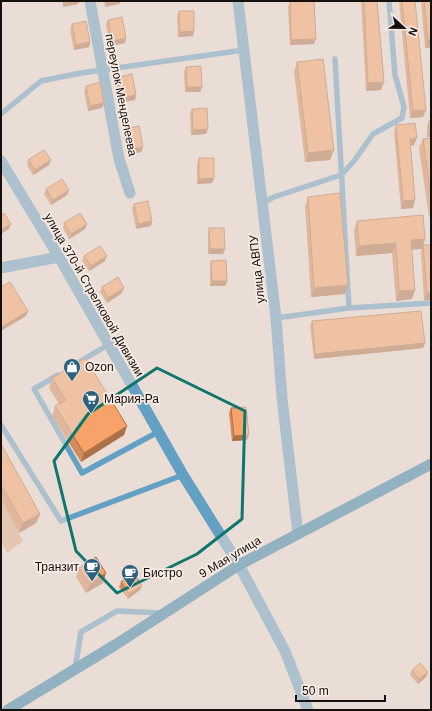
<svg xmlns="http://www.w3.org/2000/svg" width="432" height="711" font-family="Arial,sans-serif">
	<rect width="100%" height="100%" fill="#eaddd6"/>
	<path fill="#dea988" d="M1 500 23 541 7 553 1 541Z"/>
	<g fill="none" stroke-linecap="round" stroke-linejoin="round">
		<path stroke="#62a0c4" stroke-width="5.5" d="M335 59 349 308
			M1 114 41 81 81 73 244 50
			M263 203 274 197 341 175 354 161 373 134 402 118 404 107 395 75 389 1
			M276 318 349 308 431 303
			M79 362 108 345
			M58 375 34 389 82 473 158 432
			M1 425 61 521 183 475
			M75 669 81 632 117 611 163 613"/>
		<path stroke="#62a0c4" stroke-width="11" d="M90 1 119 159 130 193
			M238 1 276 318 282 398 298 534
			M1 268 59 257"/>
		<path stroke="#62a0c4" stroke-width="11" d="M1 161 59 257 183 475 239 565 285 651 308 710"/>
		<path stroke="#2b7ea8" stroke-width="11" d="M8 710 115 645 239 565 431 464"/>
	</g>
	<path fill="#d48b59" d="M62 1H79L78 4 63 7Z
		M104 1H121L119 4 105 7Z
		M361 1H377L381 90 366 91Z
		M399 1H415L423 117 410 118Z
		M421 1H431V47L425 48Z
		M290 2 314 44 290 45 288 7Z
		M179 11 194 31 193 36 178 37 177 16Z
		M108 20 125 43 110 46 106 25Z
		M72 24 90 42 89 47 74 50 70 29Z
		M297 62 330 160 305 162 294 72Z
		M186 67 202 87 200 92H185L184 72Z
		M118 77 136 95 135 100 120 103 116 82Z
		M86 86 104 103 102 108 88 111 84 91Z
		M192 109 206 134 191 135 190 114Z
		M429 121H431V137H427V126Z
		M396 125 414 145 410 146 413 208 401 209 394 133Z
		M125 129 143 147 141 152 127 155 123 134Z
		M431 138V216L429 217 419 148 423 139Z
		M199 158 214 178 212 183 197 184V163Z
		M28 160H51L49 165 33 175 27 165Z
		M46 189 67 195 51 205 44 194Z
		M308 197 348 285 345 294 311 297 305 206Z
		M134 204 152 221 151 226 136 229 132 209Z
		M357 221 425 239 422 249H412V299L396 301 392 253 356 256 354 230Z
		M64 223 87 224 85 229 69 239 63 228Z
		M209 228 223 254H208V233Z
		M423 245 431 300H424L421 252Z
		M84 256 105 261 89 271 82 261Z
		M211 261 227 281 225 286H210V266Z
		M102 287 122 293 107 303 100 292Z
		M312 321 425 343 423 348 314 359 310 326Z
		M52 378 127 426 124 435 81 462 52 416 55 406 59 404 49 388Z
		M231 408 247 440 232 441 229 413Z
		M1 444 40 514 36 523 19 533 1 500Z
		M79 568 103 583 86 593 76 577Z
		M121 582 142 585 140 590 128 599 119 587Z
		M412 670 428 672 426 677 418 684 410 675Z"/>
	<path fill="#ad7149" d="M69 1H79L78 4 63 7 65 2Z
		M113 1H121L119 4 105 7 107 2Z
		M194 31 193 36 178 37 180 32Z
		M126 38 125 43 110 46 112 41Z
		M316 39 314 44 290 45 291 40Z
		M428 40H431V47L425 48Z
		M90 42 89 47 74 50 76 45Z
		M384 82 381 90 366 91 368 83Z
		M187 87H202L200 92H185Z
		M136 95 135 100 120 103 122 98Z
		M104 103 102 108 88 111 90 106Z
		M426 110 423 117 410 118 413 111Z
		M208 129 206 134 191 135 193 130Z
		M429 132H431V137H427Z
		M417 138 414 145 407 146 410 139Z
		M143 147 141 152 127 155 129 150Z
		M334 150 330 160 305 162 308 153Z
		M51 160 49 165 33 175 35 170Z
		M214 178 212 183 197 184 199 179Z
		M69 190 67 195 51 205 53 200Z
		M415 200 413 208 401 209 403 201Z
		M152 221 151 226 136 229 138 224Z
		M11 224 9 229 1 234V230Z
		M87 224 85 229 69 239 71 234Z
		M425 239 422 249 408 250 411 240Z
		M396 243 392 253 356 256 359 246Z
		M210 249H225L223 254H208Z
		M107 256 105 261 89 271 91 266Z
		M212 281H227L225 286H210Z
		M348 285 345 294 311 297 314 288Z
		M124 288 122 293 107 303 108 298Z
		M415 290 412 299 396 301 399 291Z
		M427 293H431V300H424Z
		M28 311 26 316 1 331 2 327Z
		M425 343 423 348 314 359 315 354Z
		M127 426 124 435 81 462 84 453Z
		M249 435 247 440 232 441 234 436Z
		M40 514 36 523 19 533 23 523Z
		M106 573 103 583 86 593 90 584Z
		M142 585 140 590 128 599 129 594Z
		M428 672 426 677 418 684 419 679Z"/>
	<path fill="#f7a268" stroke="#ad7149" d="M314 1 316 39 291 40 290 2Z
		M364 1H377L384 82 368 83Z
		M402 1H415L426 110 413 111Z
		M424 1H431V40H428Z
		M179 11H194V31L180 32Z
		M122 17 126 38 112 41 108 20Z
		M86 21 90 42 76 45 72 24Z
		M323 59 334 150 308 153 297 62Z
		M201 66 202 87H187L186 67Z
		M132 74 136 95 122 98 118 77Z
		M100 82 104 103 90 106 86 86Z
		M207 108 208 129 193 130 192 109Z
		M429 121H431V132H429Z
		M415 123 417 138 410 139 415 200 403 201 396 125Z
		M139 126 143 147 129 150 125 129Z
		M431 138V196L423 139Z
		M44 150 51 160 35 170 28 160Z
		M199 158H214V178L199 179Z
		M62 179 69 190 53 200 46 189Z
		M340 193 348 285 314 288 308 197Z
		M148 201 152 221 138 224 134 204Z
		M4 213 11 224 1 230V216Z
		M80 213 87 224 71 234 64 223Z
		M423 215 425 239 411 240 415 290 399 291 396 243 359 246 357 221Z
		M209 228H224L225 249H210Z
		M423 245H431V293H427Z
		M100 246 107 256 91 266 84 256Z
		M226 260 227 281H212L211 261Z
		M118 277 124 288 108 298 102 287Z
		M10 282 28 311 2 327 1 325V287Z
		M421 311 425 343 315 354 312 321Z
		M85 358 127 426 84 453 55 406 66 400 52 378Z
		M246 407 249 435 234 436 231 408Z
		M1 444 40 514 23 523 1 485Z
		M96 557 106 573 90 584 79 568Z
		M133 573 142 585 129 594 121 582Z
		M420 663 428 672 419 679 412 670Z"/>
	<path d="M0 0H432V711H0ZM157 368 245 411 242 519 197 554 117 593 76 551 54 461 88 414Z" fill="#eaddd6" fill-opacity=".55" fill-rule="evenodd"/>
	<path fill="none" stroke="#0f766e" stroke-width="3" stroke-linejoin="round" d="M157 368 245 411 242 519 197 554 117 593 76 551 54 461 88 414Z"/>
	<defs>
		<symbol id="shop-pin" viewBox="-11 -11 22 30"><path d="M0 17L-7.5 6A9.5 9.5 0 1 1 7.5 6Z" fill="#2c607d" stroke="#f7ebe3"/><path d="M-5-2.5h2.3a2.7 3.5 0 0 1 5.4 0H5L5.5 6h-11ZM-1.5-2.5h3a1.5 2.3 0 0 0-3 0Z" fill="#fff"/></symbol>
		<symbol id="supermarket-pin" viewBox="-11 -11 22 30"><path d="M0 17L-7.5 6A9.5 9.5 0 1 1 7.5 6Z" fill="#2c607d" stroke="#f7ebe3"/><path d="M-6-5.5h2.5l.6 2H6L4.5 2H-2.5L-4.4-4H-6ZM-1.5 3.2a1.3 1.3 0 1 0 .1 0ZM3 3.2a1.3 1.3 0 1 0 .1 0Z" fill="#fff"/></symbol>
		<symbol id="cafe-pin" viewBox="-11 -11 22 30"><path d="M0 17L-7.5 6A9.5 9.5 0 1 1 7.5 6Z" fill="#2c607d" stroke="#f7ebe3"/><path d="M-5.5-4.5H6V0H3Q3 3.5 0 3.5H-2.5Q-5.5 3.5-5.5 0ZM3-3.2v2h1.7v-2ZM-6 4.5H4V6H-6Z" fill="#fff"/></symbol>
	</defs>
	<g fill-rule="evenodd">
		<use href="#shop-pin" x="62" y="357" width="20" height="27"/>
		<use href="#supermarket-pin" x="81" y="389" width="20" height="27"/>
		<use href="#cafe-pin" x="82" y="557" width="20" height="27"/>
		<use href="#cafe-pin" x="120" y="563" width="20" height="27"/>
	</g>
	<g text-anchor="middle" stroke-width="3.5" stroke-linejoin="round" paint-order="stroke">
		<g font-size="12" fill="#15100e" stroke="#f7ebe3">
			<text transform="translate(121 95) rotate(79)" y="4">переулок Менделеева</text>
			<text transform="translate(257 269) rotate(-96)" y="4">улица АВПУ</text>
			<text transform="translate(94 295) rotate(60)" y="4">улица 370-й Стрелковой Дивизии</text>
			<text transform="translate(230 557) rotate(-31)" y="4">9 Мая улица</text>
		</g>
		<g font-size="12" fill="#15100e" stroke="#f7ebe3" text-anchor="start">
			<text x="85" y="371">Ozon</text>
			<text x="104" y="403">Мария-Ра</text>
			<text x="79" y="571" text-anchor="end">Транзит</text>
			<text x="143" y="577">Бистро</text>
		</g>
	</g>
	<rect width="432" height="711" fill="none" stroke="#15100e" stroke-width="4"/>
	<g transform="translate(404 28) rotate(112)" stroke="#f7ebe3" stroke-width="3" paint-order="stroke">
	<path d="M0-3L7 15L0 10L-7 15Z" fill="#15100e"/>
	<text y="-6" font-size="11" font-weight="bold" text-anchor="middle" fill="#15100e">N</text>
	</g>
	<path d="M296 695v6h89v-6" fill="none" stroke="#15100e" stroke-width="2"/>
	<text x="302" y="695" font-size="12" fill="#15100e" stroke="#f7ebe3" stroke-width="3" paint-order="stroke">50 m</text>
</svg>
